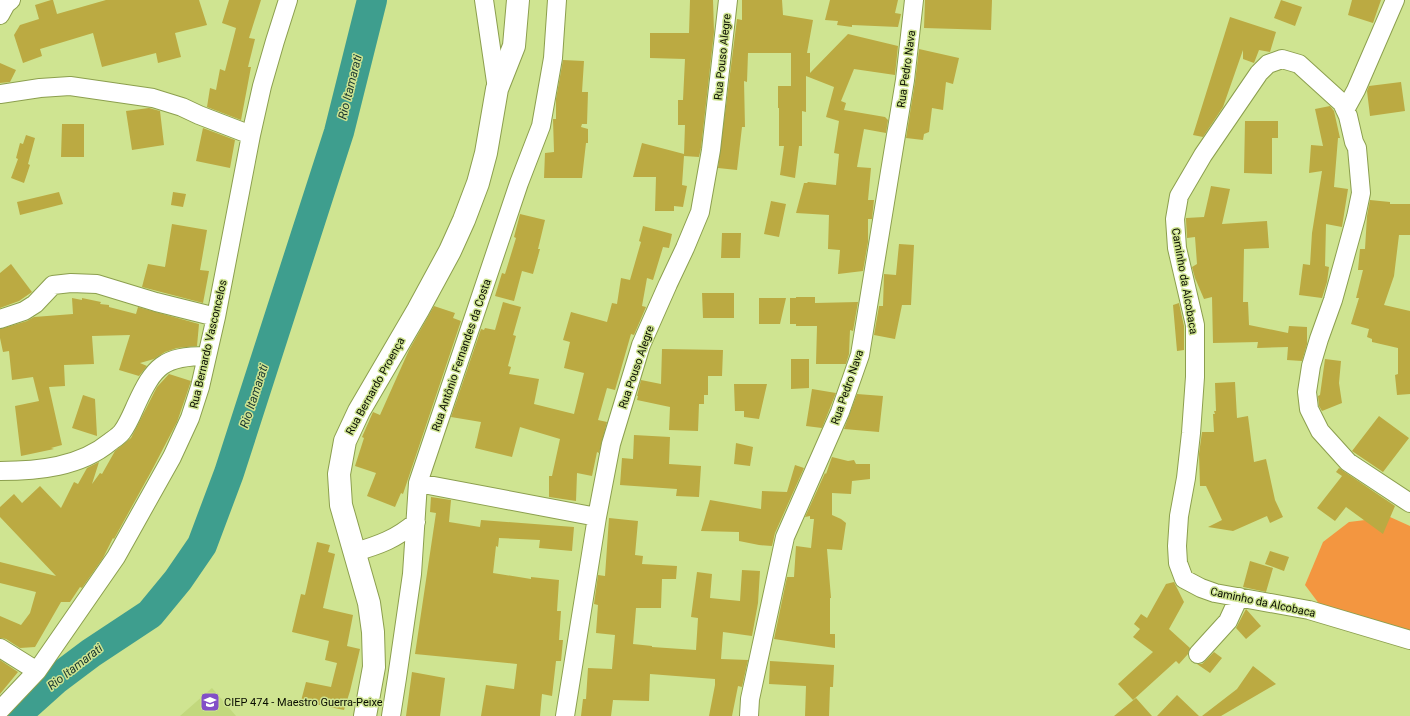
<svg xmlns="http://www.w3.org/2000/svg" width="1410" height="716" font-family="Roboto,sans-serif">
	<rect width="100%" height="100%" fill="#cfe491"/>
	<path fill="#c2d87d" d="M212 688 236 716H180Z"/>
	<path fill="#f39640" d="M1390 517 1410 526V634L1320 605 1305 585 1323 542 1349 522Z"/>
	<g fill="none" stroke-linecap="round" stroke-linejoin="round">
		<path stroke="#3e9e8e" stroke-width="30" d="M15 716 55 680 91 653 150 614 178 580 202 545 229 473 339 132 372 0"/>
	</g>
	<path fill="#bbaa42" d="M51 0H53L57 14 106 0H199L207 25 175 33 181 57 158 63 156 53 102 67 93 33 40 49 42 56 23 63 14 35 20 25 39 19 35 5Z
		M229 0H261L249 38 255 39 248 67H251L241 120 207 107 210 88 216 90 220 69 225 71 236 28 222 23Z
		M690 0H713L714 32 701 148 699 157 684 156 682 185 687 186 683 207 674 206V211H655L656 177H633L642 143 684 154 685 125H678V100H683L685 59 650 58V33H689Z
		M742 0H782L783 15 813 20 807 53H810V73L848 34 898 46 895 75 854 69 841 101 846 103 844 110 885 117 888 120 886 133 864 129 857 167 871 168 868 200H874L872 219H868V242L863 271 838 274 840 250 828 249 829 215 796 213 804 183H807L808 182 836 185 839 154 834 153 839 121 826 117 834 87 806 76V112L802 111V146H799L795 178 780 175 784 146H779V108H778V86H791V53H748L747 82 744 81 745 127H742L737 170 718 168 737 19 742 20Z
		M830 0H898L895 13 901 14 898 27 852 25V27L837 25 838 21 825 20Z
		M925 0H992L991 30 924 28Z
		M1281 0 1302 7 1295 26 1274 18Z
		M1352 0H1381L1373 23 1348 15Z
		M1230 17 1276 32 1270 52 1259 50 1254 63 1243 59V50L1223 107 1203 137 1193 135Z
		M919 49 959 58 953 84 946 82 943 110 932 108 929 132 924 134 923 140 906 138 915 82Z
		M563 60 584 61 582 92H588L587 124H582L581 127 588 129V143H586L582 178H544L545 153 554 152 553 119H556V99Z
		M0 63 16 70 10 82 0 83Z
		M1401 82 1405 111 1370 116 1367 91 1369 86Z
		M1330 106 1334 111 1340 138H1338L1334 187 1348 189 1342 227 1326 224 1325 266 1329 267 1327 282 1322 298 1299 295 1303 264 1310 265 1312 233 1322 171 1309 173 1311 145 1323 146 1315 109Z
		M149 108 160 111 164 145 132 150 126 111Z
		M1245 121H1278V138H1272V174L1244 173Z
		M62 124H84V157H61Z
		M203 128 235 140 230 168 196 161Z
		M26 135 35 138 28 164 30 165 24 183 11 178 18 159 16 158 20 143 23 144Z
		M1211 186 1230 189 1222 224 1267 221 1269 248 1244 249 1243 302H1248L1249 325 1288 333 1289 326 1307 327V344L1302 361 1287 360 1288 347 1257 348 1258 342 1213 343 1212 297 1204 299 1195 278 1192 267 1197 264 1195 237 1187 238 1186 220V218L1204 217Z
		M59 192 63 204 20 215 17 202Z
		M173 192 186 194 183 207 171 205Z
		M1370 200 1390 202V204H1410V235H1399L1394 276 1384 305 1410 311V394L1397 395 1395 375 1398 374V348L1372 342V339L1367 337 1369 329 1351 324 1359 298H1356L1363 270H1358L1360 249H1365L1367 216Z
		M771 201 786 204 779 237 764 234Z
		M520 214 545 220 538 249H540L533 274 522 271 514 301 495 296 502 273 505 274 516 238 514 237Z
		M172 224 207 230 200 270 209 271 203 303 142 287 148 264 165 267Z
		M643 226 672 234 669 248 663 247 653 280 647 278 642 306 646 307 634 335 631 334 615 390 607 388 598 420 607 422 599 453 597 452 592 476 577 473 576 501 549 497V476H552L560 439 520 427 512 457 475 448 481 422 451 417 481 329 484 330 485 328 495 330 503 302 521 307 513 335 516 336 508 366 511 367 509 374 539 379 534 404 574 414 584 373 564 368 570 342 563 340 571 312 607 322 612 303 617 304 621 278 630 280 641 242 639 241Z
		M722 233H741L740 258H721Z
		M899 244 914 245 911 305H902L895 339 874 335 879 306H883L884 274 896 275Z
		M11 264 32 292 19 301 0 308V273Z
		M702 293H734V318H703Z
		M796 297H815V303L858 302 853 331 850 330 849 354 846 364H816L817 326H796V324H790V298H796Z
		M72 298 82 300V298L101 302 100 304 109 305V307L136 314 138 307 199 324 197 346 177 348 165 352 154 359 140 363 147 366 139 376 119 370 130 335 92 336 94 364 64 365 65 386 49 387 62 445 51 448 54 449 21 456 15 406 39 401 33 377 12 380 9 351 3 352 0 338V329L27 321 34 317 73 314Z
		M759 298H786L780 324H759Z
		M1179 303 1184 326V350L1177 351 1173 305Z
		M434 306 455 313 453 318 461 321 403 494 401 493 395 507 367 496 376 473 355 466 364 438 362 437 373 412 380 415 409 350Z
		M662 349 723 350 722 376H708V395H704V404H699L698 431 669 430 670 407 637 400 638 396H637L641 380 661 384Z
		M791 359H809V388L791 389Z
		M1325 359 1341 361 1339 383 1342 403 1322 411 1319 406 1318 396 1320 395Z
		M169 374 191 381 185 399 177 422 152 470 114 539 113 538 103 558 82 588 80 587 70 602H61L35 647 20 648 6 639 0 638V616L21 625 30 613 36 592 0 583V562L56 576 0 517V507L14 494 22 503 40 486 61 508 74 482 78 484 87 468 99 462 92 484 100 473 102 474 115 451 131 438 157 387Z
		M1235 382 1237 418 1248 416 1254 462 1266 459 1275 500 1283 517 1270 523 1267 516 1233 531 1208 527 1222 520 1206 486H1200L1199 454 1202 432H1214L1213 414H1215L1214 411H1216L1215 383Z
		M734 384H767L759 419 744 417V411H735Z
		M812 389 836 393 822 428 806 426Z
		M857 394 883 396 879 432 844 429Z
		M83 395 95 399 97 436 72 428Z
		M1379 416 1409 438 1383 472 1352 451Z
		M634 435 670 437 669 464 701 466 699 497 676 496 677 489 620 485 622 458 633 459Z
		M736 443 753 447 750 466 734 464Z
		M832 457 848 461 854 460 856 464H870V479L852 481 851 494 832 493V515L841 519 846 523 842 550 827 549 831 598H830V634H835V648L774 639 787 577H794L796 546 811 548 814 519H810V516L805 517 825 473 826 474Z
		M795 465 804 468 775 533 772 546 759 545 739 541V532L701 531 710 500 761 509 762 491 787 492Z
		M1339 468 1395 506 1383 534 1346 507 1335 521 1317 508 1342 476 1336 472Z
		M431 497 451 500 449 522 480 527 481 520 574 527 572 551 539 548 540 540 499 538 498 547 496 546 493 573 531 579V577L559 580 557 611H561L559 640H563L561 661H556L552 696 542 694 540 716H481L486 685 514 689 517 664 415 654 436 513 430 512Z
		M609 518 638 521 635 555 643 556 642 564 677 566 676 579H662L661 608H636L633 644 652 646V647L696 650 698 618 691 617 697 572 712 574 710 598 740 601 742 570 760 571 758 603 752 636 723 632 721 659 748 660 742 687 738 686 732 716H709L715 685V679L650 674 649 701 613 700 611 716H581L583 699H586L588 668 612 669 615 635 596 633 598 605 594 604 598 575 605 576Z
		M317 542 330 545 328 552 335 554 323 608 353 615 347 646 360 649 350 691 344 710 301 701 306 682 331 687 337 663 325 660 329 641 292 632 301 594 305 595Z
		M1270 551 1289 557 1284 571 1265 564Z
		M1250 561 1273 568 1266 592 1243 587Z
		M1174 582 1184 602 1169 629 1190 648 1188 654 1179 664 1176 661 1133 700 1118 684 1153 652 1133 637 1140 629 1134 624 1141 614 1147 618 1166 584Z
		M1246 609 1261 626 1246 639 1236 628Z
		M1214 652 1222 658 1210 673 1197 664H1202Z
		M0 660 18 672 0 694Z
		M770 661 834 665 833 687H830L829 716H805L806 686 769 684Z
		M1253 666 1276 684 1221 716H1202L1237 689Z
		M412 672 445 678 440 716H406Z
		M1177 695 1199 716H1157Z
		M1136 698 1152 716H1114Z"/>
	<g fill="none" stroke-linecap="round" stroke-linejoin="round">
		<defs>
			<path id="minor" d="M484 0 497 89
				M0 15 6 4 11 0
				M0 94 40 88 70 86 153 98 182 107 199 115 251 135
				M1345 110 1356 90 1395 0
				M0 319 24 311 35 304 53 285 71 283 97 284 156 302 216 317
				M0 471C38 471 80 467 110 442 114 439 119 436 122 432 128 424 132 414 136 405 154 366 163 356 207 356
				M418 483 597 517
				M1410 503 1348 462 1320 431 1309 409 1307 392 1311 366 1319 339 1333 300 1356 217 1361 193 1357 148 1354 142 1348 116 1342 103 1299 64 1282 59 1268 64 1259 73 1203 155 1179 196 1175 219 1177 248 1195 325V377L1191 433 1186 478 1179 516 1177 546 1178 563 1184 579 1201 588 1215 593 1309 610 1410 640
				M355 552C379 545 396 539 416 522
				M0 648 37 671
				M1198 654 1228 621 1239 597
				M0 710 37 671 116 557 172 457 190 418 200 387 216 317 251 135 262 86 275 41 288 0
				M391 716 397 678 412 574 418 483 519 183 541 126 553 58 557 0
				M565 716 597 517 611 444 641 345 668 284 685 248 700 212 711 150 728 0
				M749 716 750 699 785 537 840 412 860 355 905 80 914 0"/>
			<path id="tertiary" d="M365 716 374 667 373 632 369 603 341 505 339 474 345 441 359 411 418 310 450 251 464 220 478 183 486 153 497 89 514 46 518 0"/>
		</defs>
		<use href="#minor" stroke="#8c9f4e" stroke-width="20"/>
		<use href="#tertiary" stroke="#8c9f4e" stroke-width="24"/>
		<use href="#minor" stroke="#fff" stroke-width="18"/>
		<use href="#tertiary" stroke="#fff" stroke-width="22"/>
	</g>
	<defs>
		<symbol id="school-square" viewBox="-11 -11 22 22"><rect x="-9" y="-9" width="18" height="18" rx="4" fill="#824fc7" stroke="#cfe491"/><path d="M0-5L7-2L0 1L-7-2ZM-4 1L0 2.5L4 1V4Q0 6-4 4Z" fill="#fff"/></symbol>
	</defs>
	<g fill-rule="evenodd">
		<use href="#school-square" x="199" y="691" width="22" height="22"/>
	</g>
	<g text-anchor="middle" stroke-width="3" stroke-linejoin="round" paint-order="stroke">
		<g font-size="11" fill="#090d00" stroke="#cfe491">
			<text transform="translate(722 57) rotate(-84)" y="4">Rua Pouso Alegre</text>
			<text transform="translate(906 69) rotate(-82)" y="4">Rua Pedro Nava</text>
			<text transform="translate(1185 281) rotate(80)" y="4">Caminho da Alcobaca</text>
			<text transform="translate(208 344) rotate(-77)" y="4">Rua Bernardo Vasconcelos</text>
			<text transform="translate(461 355) rotate(-71)" y="4">Rua Antônio Fernandes da Costa</text>
			<text transform="translate(636 367) rotate(-71)" y="4">Rua Pouso Alegre</text>
			<text transform="translate(375 386) rotate(-61)" y="4">Rua Bernardo Proença</text>
			<text transform="translate(847 387) rotate(-71)" y="4">Rua Pedro Nava</text>
			<text transform="translate(1263 602) rotate(12)" y="4">Caminho da Alcobaca</text>
		</g>
		<g font-size="11" fill="#090d00" stroke="#cfe491" text-anchor="start">
			<text x="224" y="706">CIEP 474 - Maestro Guerra-Peixe</text>
		</g>
		<g font-size="12" font-style="italic" fill="#183630" stroke="#cfe491">
			<text transform="translate(350 87) rotate(-76)" y="4">Rio Itamarati</text>
			<text transform="translate(254 396) rotate(-72)" y="4">Rio Itamarati</text>
			<text transform="translate(75 667) rotate(-38)" y="4">Rio Itamarati</text>
		</g>
	</g>
</svg>
